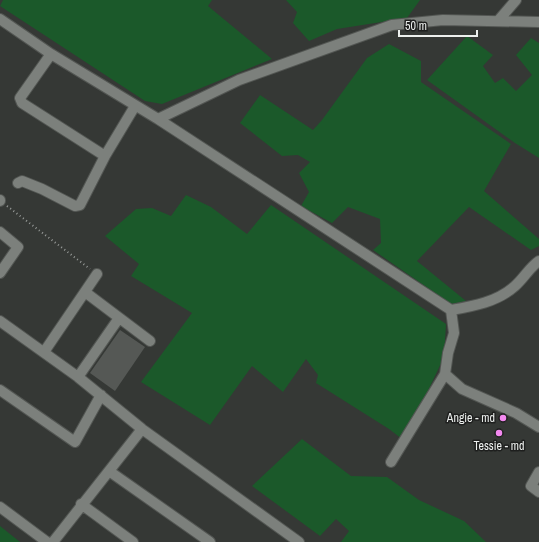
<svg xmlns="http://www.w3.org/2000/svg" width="539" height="542" font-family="'Archivo Narrow',sans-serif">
	<rect width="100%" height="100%" fill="#353835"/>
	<path fill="#1b592a" d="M3 0H212L208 6 272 59 162 104 145 101 0 6Z
		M286 0H420L407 18 337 29 309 41 293 23 297 12Z
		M467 36 493 55 483 66 495 83 503 78 516 91 532 75 516 55 531 38 539 43V158L515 143 427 80Z
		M389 44 421 61V82L511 144 484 191 539 239V246L531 250 469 207 417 261 466 301 451 304 373 250 381 243 380 219 348 207 332 223 301 206 309 192 299 173 310 162 298 155 282 156 240 123 260 95 313 130 322 120 367 58Z
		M186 195 211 207 247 234 271 205 446 324 444 357 426 395 402 439 389 429 316 383 318 375 306 359 283 392 252 366 210 425 141 382 192 313 131 276 139 264 105 236 136 209 152 208 171 216Z
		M302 439 351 476 387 477 419 500 464 521 486 542H341L349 531 336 519 320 536 252 486Z
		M0 526 20 542H0Z"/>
	<path fill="#555855" d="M120 330 145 347 115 391 90 373Z"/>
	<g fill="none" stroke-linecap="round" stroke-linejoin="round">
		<defs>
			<path id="minor" d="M0 19 51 54 158 119 451 310C474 306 497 302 515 286 524 278 530 267 539 261
				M498 21 516 0
				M51 54 20 98 22 103 105 156
				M158 119 239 80 392 25 443 20 539 22
				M18 183 22 181 42 189 75 206 80 205 105 156 135 106
				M0 201V200
				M0 232 18 247 0 273
				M85 292 150 341
				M451 310 454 333 448 353 445 374 462 389 516 413 539 427
				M0 321 78 377 142 429 299 542
				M44 352 97 274
				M78 377 119 318
				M0 390 75 442 101 395
				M391 462 445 374
				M109 471 210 542
				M539 472 531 486 539 492
				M81 504 133 542
				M0 507 47 542
				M53 542 142 429"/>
		</defs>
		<use href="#minor" stroke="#535653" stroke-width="12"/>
		<path stroke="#999c9a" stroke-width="2" stroke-dasharray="1 3" stroke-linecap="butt" d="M7 206 90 269"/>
		<use href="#minor" stroke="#7c807c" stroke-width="10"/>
	</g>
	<g fill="#f489f0" stroke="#1e1f1e" stroke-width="1.5">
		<circle cx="503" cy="418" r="4"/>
		<circle cx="499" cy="433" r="4"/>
	</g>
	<g text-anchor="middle" stroke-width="3" stroke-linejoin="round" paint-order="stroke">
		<g font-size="12" fill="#edf0ee" stroke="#1e1f1e" text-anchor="end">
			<text x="495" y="422">Angie - md</text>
			<text x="499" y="450" text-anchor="middle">Tessie - md</text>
		</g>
	</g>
	<path d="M399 30v6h78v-6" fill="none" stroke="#edf0ee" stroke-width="2"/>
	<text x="405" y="30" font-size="12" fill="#edf0ee" stroke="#1e1f1e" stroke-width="3" paint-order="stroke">50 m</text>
</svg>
